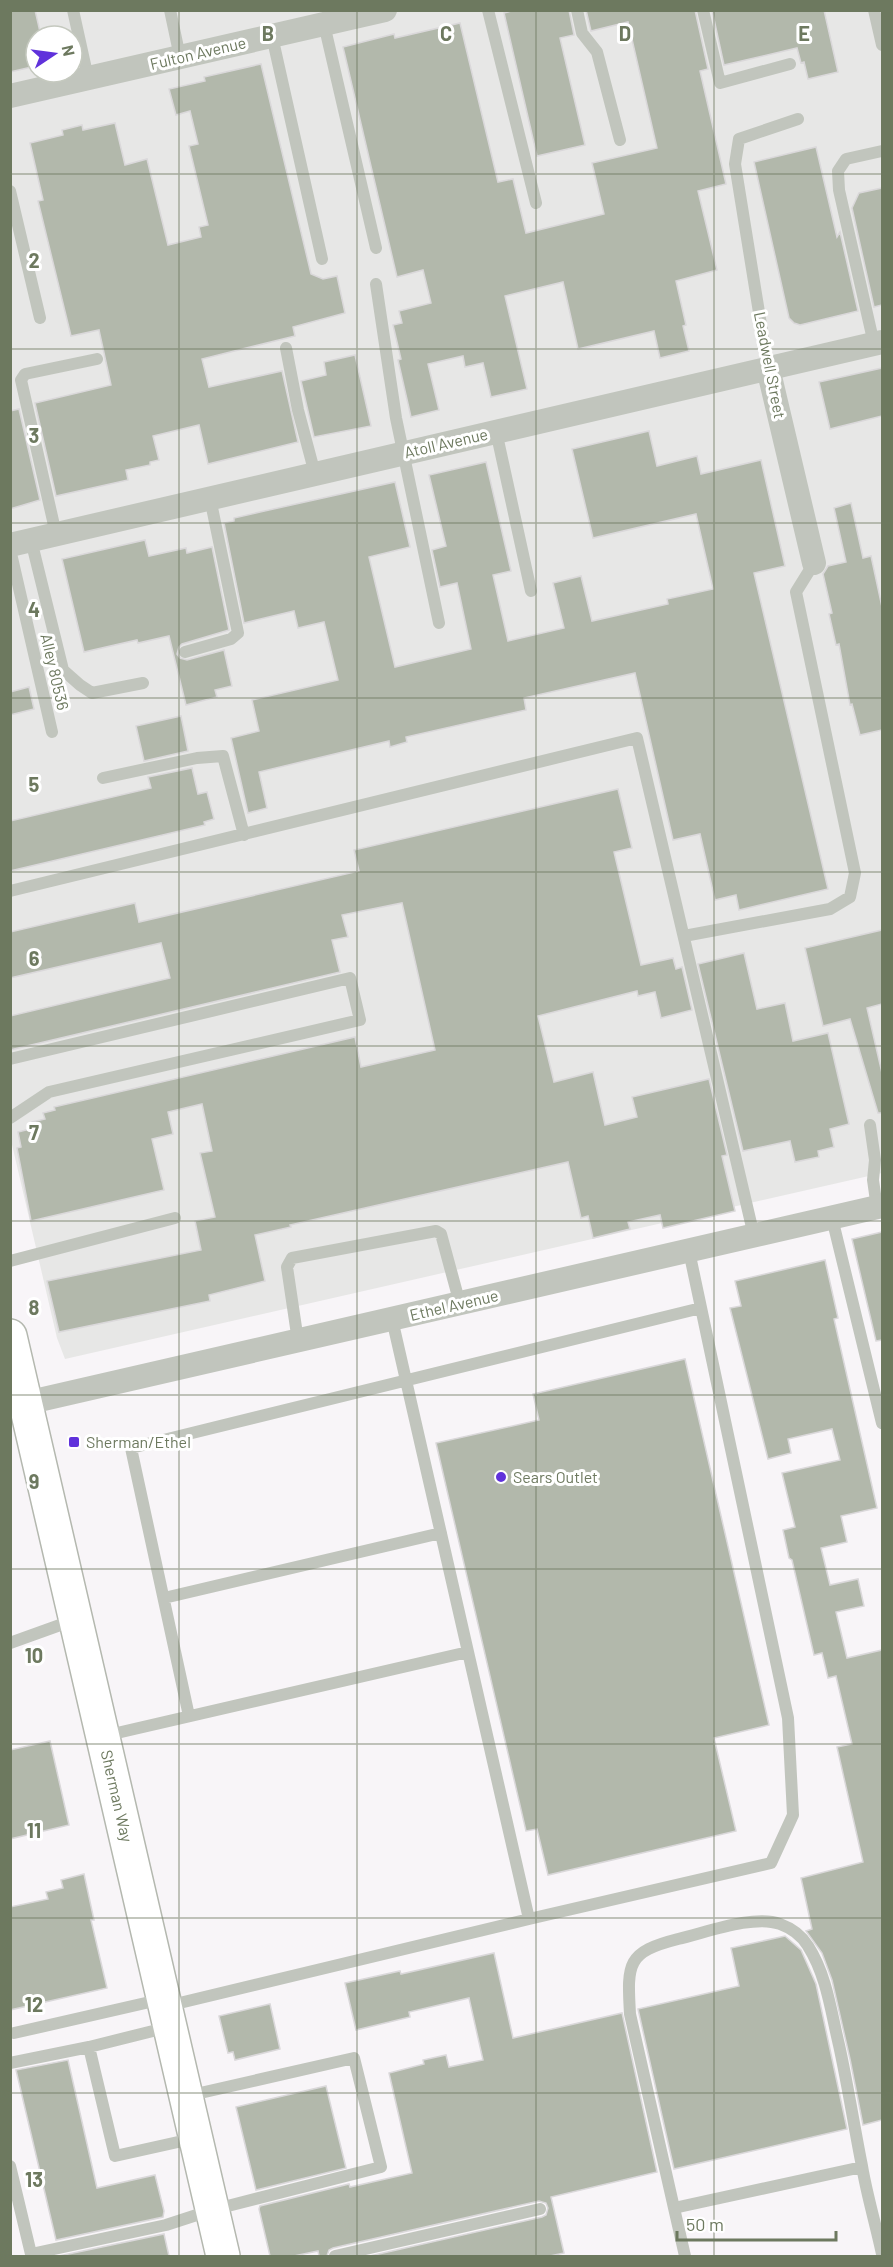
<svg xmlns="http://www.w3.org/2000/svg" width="893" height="2267" font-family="Barlow,sans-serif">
	<rect width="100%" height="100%" fill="#f8f5f8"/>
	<path fill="#e7e7e6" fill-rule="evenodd" d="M10 11H882V1173L65 1359 57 1338 10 1136ZM36 36H72V72H36Z"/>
	<path fill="#b2b8ab" stroke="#dad8da" stroke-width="1.5" d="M10 10H35L41 36H36V66L10 72Z
		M515 10H569L574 35 560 38 585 145 537 156 504 13Z
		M586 10H695L708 69 700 71 726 184 698 191 717 270 676 281 686 325 683 326 689 351 660 358 654 331 578 349 563 282 505 296 527 389 491 397 483 363 465 367 463 356 428 364 439 410 411 417 398 360 401 359 393 325 402 323 399 311 431 303 423 270 397 277 343 47 394 34 395 38 460 23 498 182 513 179 526 233 604 214 592 163 657 148 628 22 591 31Z
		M712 10H824L838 72 808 79 804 62 801 63 797 48 724 65Z
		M261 64 311 274 323 279 337 276 345 313 293 327 295 336 202 359 209 387 282 371 298 442 208 464 199 425 153 436 159 460 150 462V465L126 470 128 480 56 496 35 403 111 385 99 330 71 336 38 201 43 200 30 143 63 135 62 130 82 125 83 130 115 123 125 165 147 159 168 245 201 237 199 227 208 225 189 146 198 144 190 111 176 115 169 89 205 81 204 77Z
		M816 147 837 237 840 232 858 311 800 325 794 323 789 318 754 162Z
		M882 188V305L874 307 852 208 859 193Z
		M355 355 371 426 314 437 301 381 326 375 324 362Z
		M882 368V416L830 429 819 382Z
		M19 409 40 500 10 509V411Z
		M649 431 657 466 697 456 701 474 761 460 785 566 754 573 828 889 739 910 736 895 715 900 700 834 673 840 635 673 524 698 526 710 406 737 407 742 390 747 389 741 259 772 267 808 248 813 231 738 259 731 252 700 338 680 324 622 298 628 294 611 244 623 224 523 234 521V518L260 512 395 482 410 547 369 557 395 667 471 649 457 583 440 587 432 550 446 546 429 475 486 462 511 571 493 575 508 641 564 628 553 583 581 576 592 621 668 604 667 599 713 589 696 514 593 538 572 449Z
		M851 503 863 558 871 556 882 607V730L860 735 852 704 850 705 839 644 836 645 829 614 832 613 823 574 828 566 846 562 834 508Z
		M145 540 149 556 186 548 187 553 212 547 229 630 182 644 179 647 177 654 180 658 187 660 224 650 232 686 215 690 217 697 186 705 169 636 138 643 137 640 84 652 62 559Z
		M29 687 34 709 10 715V692Z
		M181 716 188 751 144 761 136 726Z
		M192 768 198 794 207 792 214 819 204 822 205 825 10 871V821L151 788 148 777Z
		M618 789 632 848 614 852 641 965 673 958 676 969 682 967 692 1010 661 1018 655 992 638 996 637 991 538 1016 554 1082 593 1072 605 1125 637 1117 632 1097 709 1079 727 1155 722 1156 735 1211 663 1228 660 1215 628 1222 630 1229 593 1238 588 1216 581 1218 568 1162 290 1225 291 1227 255 1235 265 1281 209 1295 210 1301 59 1332 47 1281 201 1250 195 1221 215 1217 200 1153 212 1151 202 1104 168 1112 173 1134 152 1139 164 1190 31 1221 17 1148 21 1147 18 1132 34 1128 32 1122 45 1119 43 1113 55 1110 54 1107 355 1037 361 1067 435 1050 402 903 342 915 348 937 332 940 340 972 10 1050V1016L170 978 161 943 10 978V932L135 903 139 922 359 871 354 850Z
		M882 930V1004L867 1008 882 1073V1113H878L850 1019 823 1026 805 948Z
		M744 953 757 1009 785 1003 793 1041 828 1033 849 1124 830 1129 834 1147 818 1151 819 1157 795 1162 790 1141 743 1151 698 964Z
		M882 1232V1340L876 1341 852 1239Z
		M825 1260 838 1318 834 1319 877 1508 841 1516 847 1542 821 1548 830 1585 858 1579 864 1606 836 1612 847 1658 882 1650V2120L863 2125 850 2059 832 1980 822 1953 806 1931 812 1929 801 1878 863 1862 837 1747 852 1744 836 1676 828 1678 822 1653 814 1655 792 1560 789 1558 783 1530 795 1527 782 1473 840 1460 832 1429 788 1439 791 1453 768 1459 730 1308 741 1306 735 1281Z
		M685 1359 769 1725 714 1738 736 1831 548 1875 537 1829 526 1831 436 1443 539 1420 533 1394Z
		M50 1741 69 1825 10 1839V1750Z
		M84 1874 94 1920H91L107 1988 10 2010V1907L48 1899 46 1892 63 1888 61 1880Z
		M785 1936 801 1950 816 1984 847 2129 674 2169 638 2009 739 1986 731 1948Z
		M494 1953 513 2038 622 2013 657 2172 551 2197 564 2253 550 2256H370L542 2217 546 2215 548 2208 546 2203 539 2201 333 2248 329 2250 327 2256H319L318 2251 294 2256H270L259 2209 260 2206 349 2184 350 2187 412 2173 389 2073 424 2064 423 2060 446 2055 449 2067 483 2060 469 1998 409 2012 410 2017 356 2030 345 1983 400 1971 401 1974Z
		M270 2004 280 2049 235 2060 233 2052 228 2053 219 2016Z
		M68 2060 97 2188 155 2175 164 2211 163 2217 56 2240 16 2070Z
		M326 2086 346 2168 256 2190 236 2107Z
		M164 2234 169 2256H59Z"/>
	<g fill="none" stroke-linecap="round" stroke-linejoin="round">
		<defs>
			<path id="primary" d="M10 1336 223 2256"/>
		</defs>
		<use href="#primary" stroke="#b4b8af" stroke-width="36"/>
		<path stroke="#c1c5bd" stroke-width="12" d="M73 10 88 78
			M170 10 180 57
			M488 10 536 203
			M577 10 582 33 597 52 620 140
			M703 10 720 83 790 64
			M874 10 882 45
			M324 24 376 248
			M272 36 322 259
			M10 191 40 318
			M376 284 396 418 439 623
			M874 344 839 190 838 171 846 159 882 151
			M286 348 298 410 315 474
			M768 368 735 164 739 139 798 119
			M496 431 531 591
			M56 534 21 380 25 374 97 359
			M31 540 63 670 80 685 92 693 143 683
			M10 549 52 732
			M185 652 231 639 238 633 210 498
			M103 778 197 758 223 756 244 835
			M10 891 637 738 754 1236
			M684 936 830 909 850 897 855 873 796 592 814 563
			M10 1059 350 978 360 1020 49 1092 10 1118
			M870 1125 875 1160 873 1180 877 1208
			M832 1218 882 1423
			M10 1261 175 1218
			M392 1319 529 1919 771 1863 793 1815 788 1718 689 1251
			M298 1341 287 1267 292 1258 436 1231 441 1234 460 1304
			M164 1598 441 1533
			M10 1643 74 1620
			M189 1716 131 1448 701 1308
			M104 1736 468 1652
			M167 2006 529 1919
			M169 2027 89 2047 115 2156 196 2138
			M14 2033 163 1999
			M10 2063 89 2047
			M10 2166 31 2254 166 2225 212 2210 381 2167 354 2058 187 2096
			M674 2208 630 2014C627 1963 627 1952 678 1939 705 1933 754 1914 780 1924 791 1928 802 1936 808 1946 827 1976 831 2012 839 2045 848 2086 854 2126 862 2166 867 2196 876 2225 882 2254
			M335 2256 540 2209
			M685 2256 674 2208 862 2167"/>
		<path stroke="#c1c5bd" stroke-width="24" d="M10 96 385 10
			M768 368 814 563
			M10 545 882 342
			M26 1403 882 1206"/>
		<use href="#primary" stroke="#fff" stroke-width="33"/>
	</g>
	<path fill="none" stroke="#6d795f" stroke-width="1.5" stroke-opacity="0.55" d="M179 10V2256M357 10V2256M536 10V2256M714 10V2256M10 174H882M10 349H882M10 523H882M10 698H882M10 872H882M10 1046H882M10 1221H882M10 1395H882M10 1569H882M10 1744H882M10 1918H882M10 2093H882"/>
	<g fill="#6032db" stroke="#fff" stroke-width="2">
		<rect x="68" y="1436" width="12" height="12" rx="3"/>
		<circle cx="501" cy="1477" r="6"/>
	</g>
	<g text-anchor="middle" stroke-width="6" stroke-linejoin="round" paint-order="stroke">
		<g font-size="16" fill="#6d795f" stroke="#fff">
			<text transform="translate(198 53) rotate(-13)" y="6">Fulton Avenue</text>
			<text transform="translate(770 365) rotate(79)" y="6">Leadwell Street</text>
			<text transform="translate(446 443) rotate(-13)" y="6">Atoll Avenue</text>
			<text transform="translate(55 672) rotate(77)" y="6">Alley 80536</text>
			<text transform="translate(454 1305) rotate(-13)" y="6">Ethel Avenue</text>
			<text transform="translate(117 1796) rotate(77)" y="6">Sherman Way</text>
		</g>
		<g font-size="16" fill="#6d795f" stroke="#fff" text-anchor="start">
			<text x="86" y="1448">Sherman/Ethel</text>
			<text x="513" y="1483">Sears Outlet</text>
		</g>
	</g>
	<g font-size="20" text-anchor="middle" font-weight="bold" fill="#6d795f" stroke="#fff" stroke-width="6" stroke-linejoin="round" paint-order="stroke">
		<text x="268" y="41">B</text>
		<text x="446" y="41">C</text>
		<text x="625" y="41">D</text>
		<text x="804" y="41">E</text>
		<text x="34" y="268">2</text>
		<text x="34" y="443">3</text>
		<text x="34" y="617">4</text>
		<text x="34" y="792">5</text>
		<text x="34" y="966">6</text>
		<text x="34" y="1140">7</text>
		<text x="34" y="1315">8</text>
		<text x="34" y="1489">9</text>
		<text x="34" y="1663">10</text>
		<text x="34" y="1838">11</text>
		<text x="34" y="2012">12</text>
		<text x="34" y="2187">13</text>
	</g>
	<rect width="893" height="2267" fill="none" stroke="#6d795f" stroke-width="24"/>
	<g transform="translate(54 54) rotate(77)"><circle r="28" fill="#ffffff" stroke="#c5c9bf" stroke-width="1.5"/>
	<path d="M0-4.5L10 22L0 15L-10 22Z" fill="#6032db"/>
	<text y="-9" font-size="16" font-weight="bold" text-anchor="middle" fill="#6d795f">N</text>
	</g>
	<path d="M677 2231v9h159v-9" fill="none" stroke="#6d795f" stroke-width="3"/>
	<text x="686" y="2231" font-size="18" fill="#6d795f" stroke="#ffffff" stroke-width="4.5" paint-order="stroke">50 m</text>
</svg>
